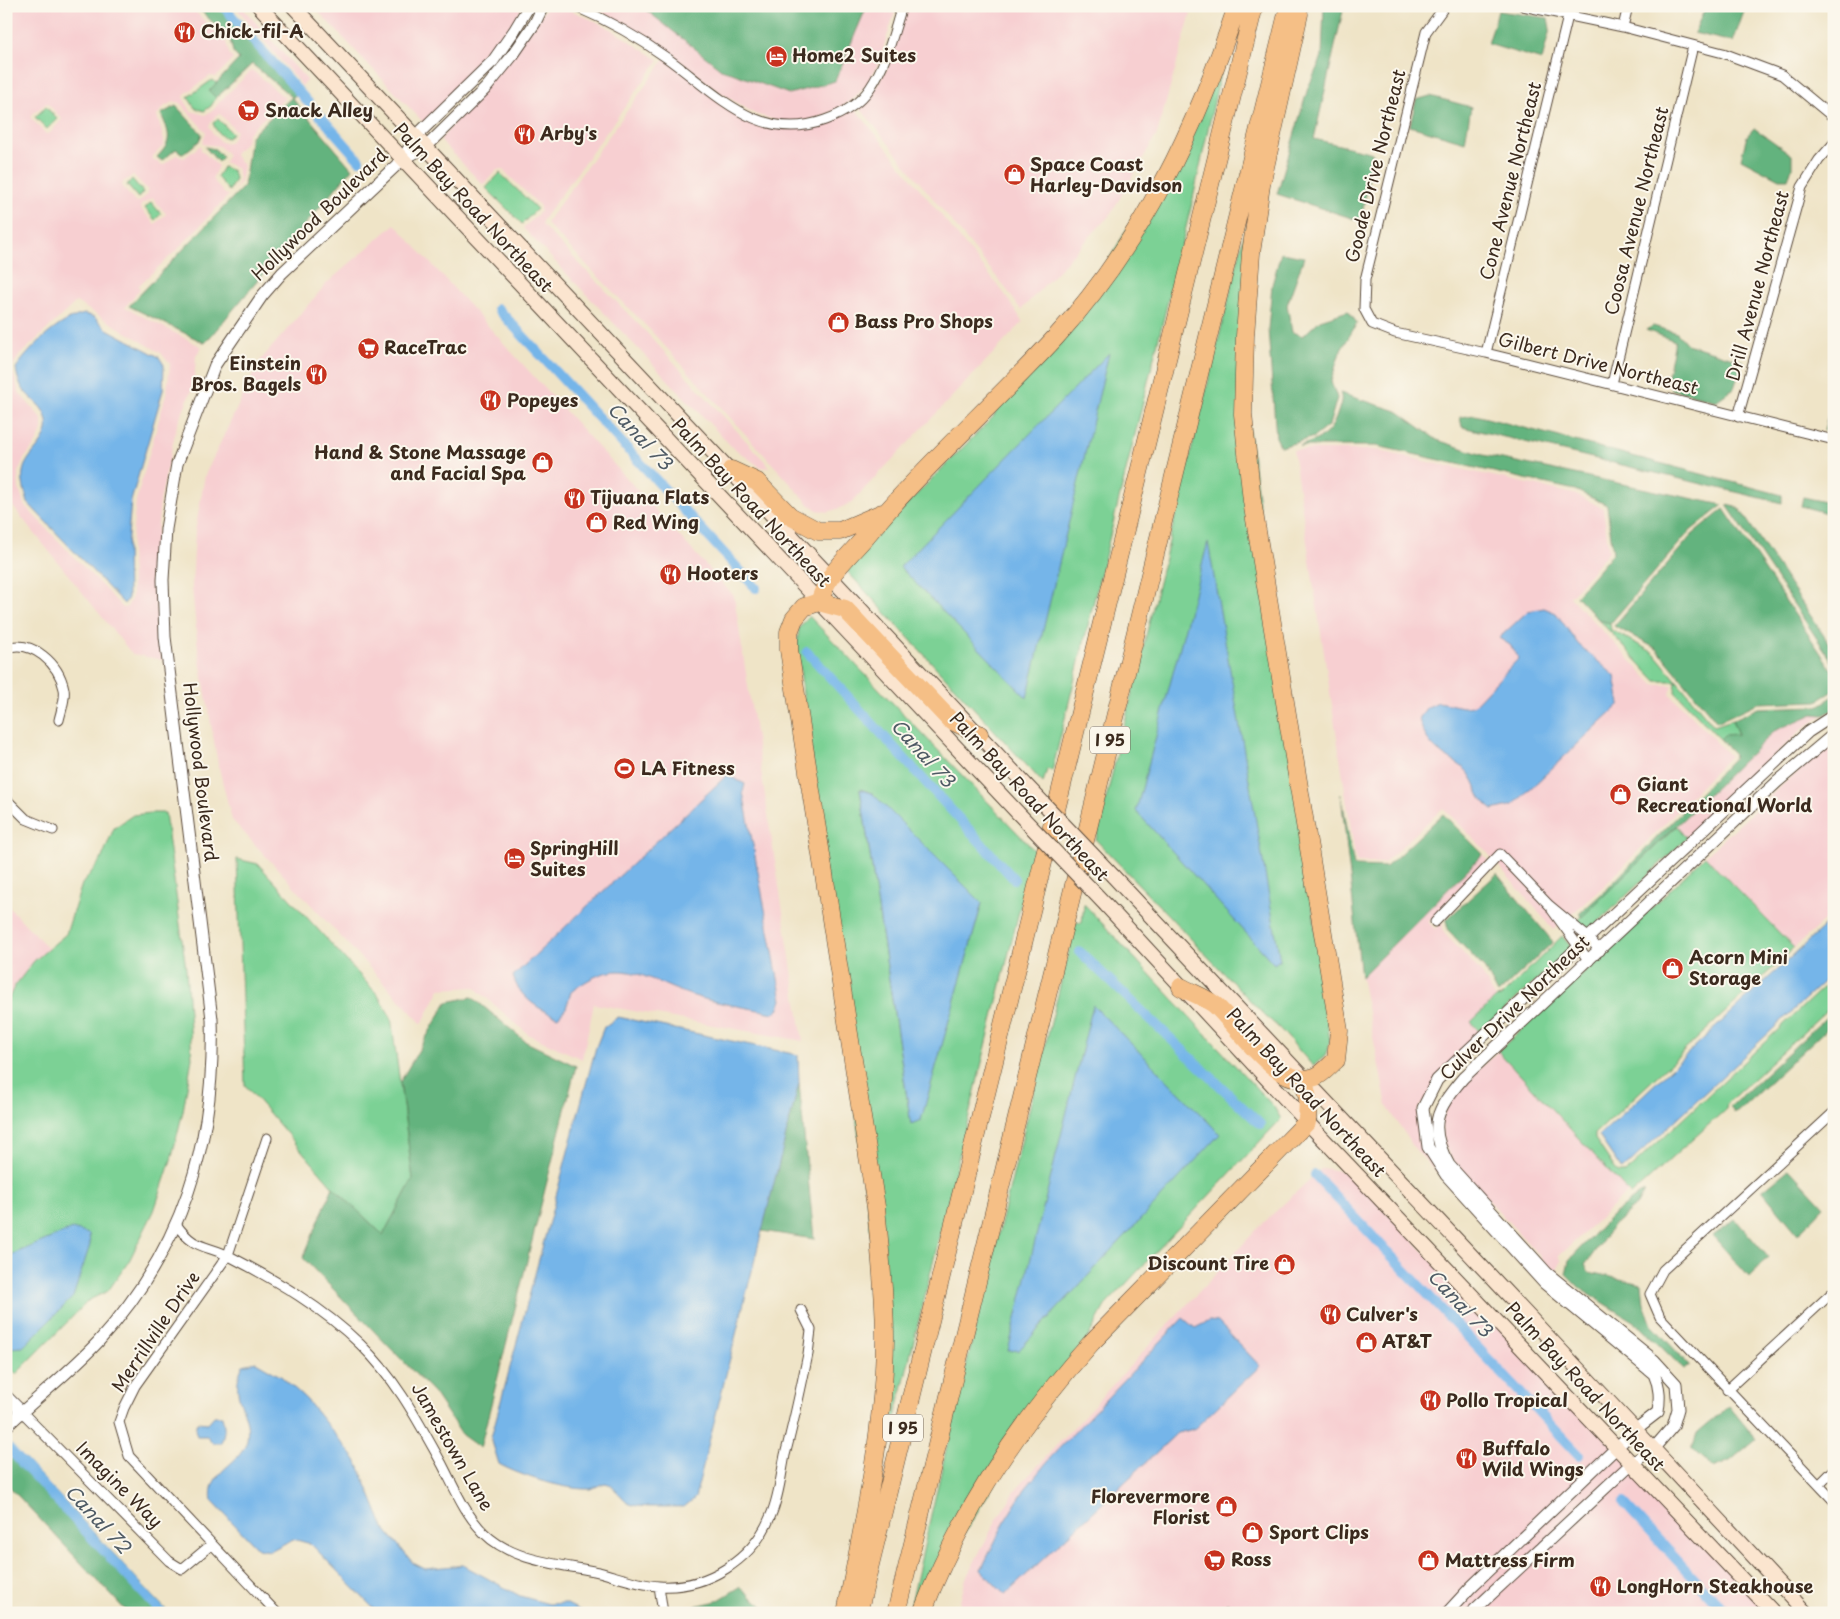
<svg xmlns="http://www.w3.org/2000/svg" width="1840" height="1619" font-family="'Playpen Sans',sans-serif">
	<rect width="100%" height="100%" fill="#fbf7ec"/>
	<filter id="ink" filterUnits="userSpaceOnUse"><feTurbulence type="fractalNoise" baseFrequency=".02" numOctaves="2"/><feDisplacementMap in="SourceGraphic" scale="10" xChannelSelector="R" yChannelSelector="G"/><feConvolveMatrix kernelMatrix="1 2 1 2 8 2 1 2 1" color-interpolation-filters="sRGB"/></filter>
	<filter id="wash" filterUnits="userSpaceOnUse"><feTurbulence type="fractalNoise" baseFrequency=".0096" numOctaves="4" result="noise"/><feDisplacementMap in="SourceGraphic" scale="20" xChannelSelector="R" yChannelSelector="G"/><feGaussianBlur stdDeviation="1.12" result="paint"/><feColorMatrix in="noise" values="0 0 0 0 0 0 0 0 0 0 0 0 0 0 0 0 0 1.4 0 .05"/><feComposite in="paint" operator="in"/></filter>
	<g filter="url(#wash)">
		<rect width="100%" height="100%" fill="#efe4c7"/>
		<path fill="#f7cfd1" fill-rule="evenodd" d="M18 6H190L226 42 229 53 233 59 216 77 210 76 185 94 184 99 191 111 205 115 214 109 220 101 252 70 285 98 248 133 246 142 234 154 243 165 240 183 234 190 239 178 236 168 224 162 228 155 219 146 202 144 206 132 179 102H174L165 106 157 115 164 140V145L153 156V160L163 165 176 155 184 158 201 145V150L218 166 212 179 225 194 229 195 178 249 138 286 140 289 125 307 202 347 196 356 194 385 177 425 160 501 153 582 162 660 132 654 6 498V17ZM47 103 62 119 50 133 46 134 31 118 32 114ZM220 114 236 131 231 141 227 143 221 142 213 134 209 126 216 115ZM133 175 148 190 147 195 139 202 135 201 122 187 123 182ZM153 198 166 214 155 224 140 208 142 204ZM76 302 161 353 170 364 167 391 136 501 131 546 132 597 127 607 123 608 25 506 19 489 18 472 24 459 37 442 42 430V419L20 394 11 368 20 355Z
			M235 6H241L307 80 302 86Z
			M313 6H523L510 29 489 58 424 123Z
			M548 6H561L606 26 659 60 542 221V225L648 334 771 468 760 467 731 446 523 228 540 212V206L502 169 497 170 483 185 440 140Z
			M588 6H641L651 13 835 81 867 6H897L878 64 866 86 850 102 830 113 808 121 781 122 755 114 718 91 669 53 612 17Z
			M908 6H1193L1157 134 1110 215 1021 310 1007 290 859 107 874 91 888 67Z
			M666 57 752 119 809 126 853 106 1004 293 1023 322 851 503 840 508 828 512 817 510 810 505 651 331 546 223Z
			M395 224 734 596 803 1041 594 1004 582 1059 529 1035 474 987 440 989 422 1024 232 820 218 764 198 649 192 587 195 532 205 475 259 362 327 283Z
			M1293 450H1375L1574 494 1603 508 1609 551 1570 597 1654 685H1673L1670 694 1730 756 1605 885 1554 930 1485 850 1443 808 1384 863 1356 862Z
			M1813 714 1824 715 1805 727 1687 838 1677 826 1774 731Z
			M1834 741V912L1794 948 1705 856 1781 786Z
			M1483 854 1488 860 1428 922 1435 929 1442 922 1444 933 1481 972 1496 998 1471 1022 1480 1032 1418 1109 1423 1148 1439 1175 1414 1148 1387 1106 1361 977Z
			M6 904 48 948 34 961 14 987 6 1004Z
			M1498 1051 1628 1192 1559 1256 1562 1261 1555 1273 1453 1161 1444 1145 1441 1123 1448 1103 1466 1081Z
			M1322 1168 1347 1172 1774 1613H957L966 1578 997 1519 1018 1487 1258 1228Z"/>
		<path fill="#7bd195" stroke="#5b7e5a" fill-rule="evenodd" d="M1221 70 1192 203 1052 771 1047 769 1043 783 844 568 993 417 1007 393 1069 327Z
			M212 80 217 83 209 91 216 98 211 106 204 111 195 108 188 97Z
			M46 107 57 119 47 129 35 117Z
			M218 119 232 133 228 138C220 137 216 131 213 123Z
			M223 167 233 171 235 179 229 191 217 177Z
			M500 173 537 209 522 224 486 188Z
			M132 179 143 192 138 198 127 185Z
			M151 202 161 214 155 220 145 208Z
			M1246 227 1250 228 1239 353 1330 1041 1325 1056 1313 1066C1297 1049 1283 1029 1265 1016L1096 840Z
			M809 616 1034 850 879 1483 887 1362 797 646 799 628ZM860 789 872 793 982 903 921 1119 911 1124Z
			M1598 619 1610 624 1611 630 1654 653 1714 726 1732 720 1738 735H1724L1720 739 1675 692 1676 681H1656Z
			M151 813H165L186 969 192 1058 183 1111 171 1160 154 1211 129 1261 108 1291 89 1300 16 1374 6 1363V1004L14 987 34 961 66 934 82 884 101 860 114 828 133 815Z
			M1677 826 1687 838 1589 931 1577 921Z
			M1705 856 1794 948 1595 1134V1139L1618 1173H1625L1828 983 1834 990V1004L1727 1103 1726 1109 1631 1195 1498 1051 1596 962Z
			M237 859 258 864 377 994 391 1017 413 1179 383 1235 333 1187 245 1085Z
			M1084 904 1274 1107 1281 1119 1105 1306 1086 1341 1070 1359 916 1613H909C960 1381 1019 1152 1076 922L1082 923ZM1220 1133 1019 1350H1008Z
			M1562 936 1572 948 1480 1032 1471 1022 1496 998 1501 997Z
			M1227 1602 1233 1608 1231 1613H1218Z"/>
		<path fill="#64b37e" stroke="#506e4e" d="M196 6H228L300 91 292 98 352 169 205 343 129 306 244 186 251 136 292 97 252 64 216 98 209 91 239 59 233 52 230 39Z
			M641 6H867L835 81 789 94 721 69Z
			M1324 6H1344L1314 139 1373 153 1361 221 1277 194 1308 88 1322 57Z
			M1710 6H1746L1733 42 1694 33 1703 13Z
			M1498 11 1548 18 1550 29 1542 60 1488 44Z
			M1430 96 1471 107 1465 142 1410 126 1416 100Z
			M176 106 202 134 199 141 183 154 176 149 162 161 157 157C173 141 170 134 161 114Z
			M1754 128 1792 155V168L1788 179H1779L1741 159 1747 136Z
			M205 147 215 149 223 157 218 162Z
			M1281 253 1304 257 1287 305 1292 332 1303 336 1320 320 1348 311 1357 323 1340 352 1331 381 1337 398 1329 425 1314 437 1281 447 1276 437 1268 329 1272 285Z
			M1653 326 1677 333 1687 344 1743 361 1734 388 1716 401 1671 389 1668 376 1675 341 1646 330Z
			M1340 393 1397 411 1437 440 1483 455 1723 505 1689 532 1610 624 1598 619 1576 596 1613 553 1607 505 1575 490 1377 446H1299C1321 439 1331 435 1338 412 1340 405 1343 399 1340 393Z
			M1834 396V432L1824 430Z
			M1475 415 1782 495V503L1462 427 1460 417Z
			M1803 497 1834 504V515L1801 506Z
			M1727 505 1739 508 1834 651V664Z
			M1724 509 1834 673V691L1817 701 1758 703 1717 722 1657 649 1614 626 1692 535Z
			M1834 696V709L1824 715 1813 714 1774 731 1582 917 1579 914 1608 888 1733 759 1734 754 1720 739 1724 735 1738 734 1732 720 1758 708 1818 706Z
			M1341 794 1354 866 1386 867 1443 814 1483 854 1361 977Z
			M1497 874 1553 942 1498 994 1485 969 1448 930 1446 920Z
			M472 997 526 1042 576 1066 480 1448 462 1435 434 1393 303 1258 333 1187 383 1235 413 1179 400 1082 447 1002Z
			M1834 1010V1022L1735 1114 1730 1107Z
			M799 1083 814 1239 762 1231Z
			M1789 1169 1824 1207 1798 1234 1762 1191Z
			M1644 1191 1637 1205 1614 1225 1585 1265 1589 1272 1642 1284 1644 1304 1652 1325 1690 1366 1684 1369 1636 1323 1580 1288 1566 1274 1569 1260 1612 1215Z
			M1735 1219 1768 1257 1749 1277 1713 1236Z
			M1729 1406 1756 1439 1730 1461 1713 1468 1692 1449 1697 1433Z
			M18 1452 169 1613H128L6 1483V1464Z
			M740 1587 771 1613H688L686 1608 717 1601Z"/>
		<path fill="#75b5e9" stroke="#587084" d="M85 314 94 317 107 329 159 357 164 365 163 390 131 501 127 547 128 598 124 604 28 503C26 494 21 482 23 472 26 452 54 441 46 417 43 407 33 400 26 393 20 386 17 377 16 368 30 348 60 318 85 314Z
			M1109 353 1027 698 900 567Z
			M1208 542 1280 960 1274 964 1136 811Z
			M1544 608 1556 613 1578 644 1615 676 1620 704 1513 805 1493 810C1474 795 1481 792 1470 775 1464 766 1454 762 1445 756 1431 747 1423 735 1419 719L1426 708 1438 702 1463 707 1473 706 1519 658 1510 645 1499 638 1528 611Z
			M727 775 745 784 743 792 782 1000 778 1010 773 1013C747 1007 719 1004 694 996 642 980 623 951 571 992L566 1008 558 1017C539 1010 518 996 513 976Z
			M860 789 872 793 982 903 921 1120 911 1124Z
			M1834 917V972L1622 1170 1599 1136Z
			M1093 1005 1220 1134 1019 1350 1008 1351Z
			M618 1017 798 1055 799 1083 695 1498 684 1507C670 1506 643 1509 630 1504 621 1501 614 1483 605 1483 600 1484 595 1488 590 1489 566 1490 520 1476 499 1464L491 1438 596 1047 604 1027Z
			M72 1229 89 1234 90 1245 73 1297 23 1347 8 1348 6 1346V1257Z
			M1183 1318 1195 1328 1209 1321 1218 1322 1260 1366 1194 1429 1177 1433 1005 1595 981 1570 1006 1519 1025 1489 1051 1457Z
			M256 1362 282 1377 306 1399 356 1460 384 1528 413 1563 425 1569 463 1565 520 1596 549 1604 565 1603 585 1613H378L311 1544 293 1539 270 1551 258 1549 212 1501C206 1470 242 1465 247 1440 252 1409 227 1398 243 1365Z
			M214 1416H222C225 1429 225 1430 221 1443H213L207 1436H197L195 1429 197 1422 208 1423Z"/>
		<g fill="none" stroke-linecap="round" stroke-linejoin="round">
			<path stroke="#75b5e9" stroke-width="10" d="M223 6 359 160
				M498 309 756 588
				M807 652 1014 879
				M1080 952 1260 1124
				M1315 1175 1579 1455
				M9 1449 162 1613
				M1624 1503 1726 1613"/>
		</g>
	</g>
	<g filter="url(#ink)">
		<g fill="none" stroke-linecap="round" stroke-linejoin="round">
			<defs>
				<path id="minor" d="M574 6C607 20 638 37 667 58 716 93 759 144 825 120 842 114 860 103 870 88 887 63 893 34 902 6
					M1445 6 1426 32 1365 280 1364 309 1372 324 1395 333 1486 353 1834 440
					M1523 6 1623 27 1723 53 1782 75 1834 118
					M1623 27 1628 6
					M1486 353 1568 16
					M1612 384 1693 46
					M1738 417 1802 187 1819 160 1834 143
					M6 648C33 639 59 664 64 689 66 698 61 711 59 720
					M6 799 26 819 53 830
					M1552 910 1589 961
					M1435 922 1500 854 1549 905 1589 938 1600 951
					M1834 1112 1663 1270 1650 1294 1660 1317 1834 1501
					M267 1138 228 1255 135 1386 124 1408 119 1422 129 1456 277 1613
					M176 1224C195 1251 206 1244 231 1257 277 1281 322 1307 360 1344 397 1380 417 1419 442 1464 454 1487 465 1514 484 1533 513 1562 561 1564 599 1572 618 1577 639 1585 659 1586 707 1589 753 1560 771 1515 779 1497 781 1475 785 1455 794 1422 801 1388 808 1354L811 1330 801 1310
					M1727 1390 1834 1291
					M22 1412 169 1561 182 1569 212 1544
					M1819 1485 1834 1470
					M659 1586 663 1613"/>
				<path id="tertiary" d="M403 159 426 147 486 88 513 55 535 23 543 6
					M6 1396 22 1412
					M6 1427C36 1398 70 1372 98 1342 182 1250 216 1143 212 1019L165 637 163 580 166 529 177 464 215 365 262 296 282 273 402 160 416 136 493 61 514 31 529 6
					M1447 1613 1471 1587 1636 1429 1658 1412C1660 1398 1660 1387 1654 1374L1544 1283 1446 1175 1428 1147 1423 1108 1437 1080 1462 1056 1808 732 1834 715
					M1471 1613 1631 1464 1654 1448 1673 1426 1678 1409 1676 1384 1654 1360 1547 1273 1449 1165C1427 1126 1436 1110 1463 1078L1777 782 1834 734"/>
				<path id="secondary" d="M259 6 1018 813
					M293 6 1025 784
					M1113 876C1344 1122 1577 1365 1806 1613
					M1106 905 1307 1122 1774 1613"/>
				<path id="motorway" d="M731 470 757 482 790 516 818 531H840L882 513
					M819 602C823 593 826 582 832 575 844 559 859 545 872 529 928 462 995 403 1055 338 1142 243 1197 127 1237 6
					M1181 987C1192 993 1206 998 1215 1005 1240 1027 1276 1091 1315 1077 1323 1074 1330 1065 1336 1060L1339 1031 1252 501 1243 414 1245 336 1251 253 1261 185 1299 14
					M846 1613C864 1522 884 1432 885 1339 885 1295 880 1251 876 1207L789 650V632L794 619 804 607 819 602 845 609 950 720 979 734
					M858 1613 1254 6
					M896 1613 1289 6
					M922 1613C961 1512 1020 1422 1092 1342L1307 1122 1308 1099 1304 1080"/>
			</defs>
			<use href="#minor" stroke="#564637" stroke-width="11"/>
			<use href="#tertiary" stroke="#564637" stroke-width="13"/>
			<use href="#secondary" stroke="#564637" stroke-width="16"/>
			<use href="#motorway" stroke="#564637" stroke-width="19"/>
			<use href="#minor" stroke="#fff" stroke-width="9"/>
			<use href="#tertiary" stroke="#fff" stroke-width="11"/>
			<use href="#secondary" stroke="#fbe5cf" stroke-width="14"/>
			<use href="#motorway" stroke="#f5bf86" stroke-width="18"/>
			<defs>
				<path id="secondary-bridge" d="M1025 784 1113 876
					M1018 813 1106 905"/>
			</defs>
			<use href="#secondary-bridge" stroke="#564637" stroke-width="16" stroke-linecap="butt"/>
			<use href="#secondary-bridge" stroke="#fbe5cf" stroke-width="14"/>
		</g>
	</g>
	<defs>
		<symbol id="restaurant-disc" viewBox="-11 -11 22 22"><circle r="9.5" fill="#c8321e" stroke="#fbf7ec"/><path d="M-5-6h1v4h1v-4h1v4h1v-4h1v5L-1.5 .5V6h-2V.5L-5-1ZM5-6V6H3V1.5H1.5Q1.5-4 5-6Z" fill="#fff"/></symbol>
		<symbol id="hotel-disc" viewBox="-11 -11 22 22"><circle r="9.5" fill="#c8321e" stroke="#fbf7ec"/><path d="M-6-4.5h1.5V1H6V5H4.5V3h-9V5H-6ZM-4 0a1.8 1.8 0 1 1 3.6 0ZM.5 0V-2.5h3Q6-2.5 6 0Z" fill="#fff"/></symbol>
		<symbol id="supermarket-disc" viewBox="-11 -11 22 22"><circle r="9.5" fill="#c8321e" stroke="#fbf7ec"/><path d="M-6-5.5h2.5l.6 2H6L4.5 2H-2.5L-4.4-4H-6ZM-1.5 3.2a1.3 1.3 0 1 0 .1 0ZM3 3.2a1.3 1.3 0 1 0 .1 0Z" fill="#fff"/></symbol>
		<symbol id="shop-disc" viewBox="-11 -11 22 22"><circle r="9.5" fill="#c8321e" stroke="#fbf7ec"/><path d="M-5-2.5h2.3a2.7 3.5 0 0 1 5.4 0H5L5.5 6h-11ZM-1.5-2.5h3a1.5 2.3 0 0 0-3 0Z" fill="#fff"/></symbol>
		<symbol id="stadium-disc" viewBox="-11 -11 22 22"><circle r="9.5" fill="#c8321e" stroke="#fbf7ec"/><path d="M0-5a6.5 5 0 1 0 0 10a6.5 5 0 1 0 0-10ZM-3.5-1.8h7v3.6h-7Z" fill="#fff"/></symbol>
	</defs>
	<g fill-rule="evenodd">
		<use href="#restaurant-disc" x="172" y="20" width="25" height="25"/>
		<use href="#hotel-disc" x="764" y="44" width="25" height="25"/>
		<use href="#supermarket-disc" x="236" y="98" width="25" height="25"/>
		<use href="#restaurant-disc" x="512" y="122" width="25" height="25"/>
		<use href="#shop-disc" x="1002" y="162" width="25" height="25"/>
		<use href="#shop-disc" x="826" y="310" width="25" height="25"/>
		<use href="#supermarket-disc" x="356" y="336" width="25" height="25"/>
		<use href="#restaurant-disc" x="304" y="362" width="25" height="25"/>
		<use href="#restaurant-disc" x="478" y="388" width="25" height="25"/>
		<use href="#shop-disc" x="530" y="450" width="25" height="25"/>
		<use href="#restaurant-disc" x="562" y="486" width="25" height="25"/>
		<use href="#shop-disc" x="584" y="510" width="25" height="25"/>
		<use href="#restaurant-disc" x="658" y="562" width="25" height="25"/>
		<use href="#stadium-disc" x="612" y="756" width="25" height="25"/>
		<use href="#shop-disc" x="1608" y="782" width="25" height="25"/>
		<use href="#hotel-disc" x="502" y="846" width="25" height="25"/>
		<use href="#shop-disc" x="1660" y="956" width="25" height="25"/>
		<use href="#shop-disc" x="1272" y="1252" width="25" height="25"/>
		<use href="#restaurant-disc" x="1318" y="1302" width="25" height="25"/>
		<use href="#shop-disc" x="1354" y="1330" width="25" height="25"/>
		<use href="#restaurant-disc" x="1418" y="1388" width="25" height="25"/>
		<use href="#restaurant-disc" x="1454" y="1446" width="25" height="25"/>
		<use href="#shop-disc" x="1214" y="1494" width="25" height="25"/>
		<use href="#shop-disc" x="1240" y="1520" width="25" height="25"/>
		<use href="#supermarket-disc" x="1202" y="1548" width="25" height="25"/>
		<use href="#shop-disc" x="1416" y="1548" width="25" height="25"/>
		<use href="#restaurant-disc" x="1588" y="1574" width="25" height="25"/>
	</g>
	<g text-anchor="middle" stroke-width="4" stroke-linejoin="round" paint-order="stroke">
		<g fill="#fbf7ec" stroke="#75685c" stroke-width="1">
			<rect x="1090" y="726.5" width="40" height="27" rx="4"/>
			<rect x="883" y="1414.5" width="40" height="27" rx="4"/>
		</g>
		<g font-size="16" font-weight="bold" fill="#3b2a1e">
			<text x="1110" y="746">I 95</text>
			<text x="903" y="1434">I 95</text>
		</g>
		<g font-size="18" font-weight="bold" fill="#3b2a1e" stroke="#fbf7ec" text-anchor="start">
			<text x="201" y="38">Chick-fil-A</text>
			<text x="792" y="62">Home2 Suites</text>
			<text x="265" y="117">Snack Alley</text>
			<text x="540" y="140">Arby's</text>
			<text x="1030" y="171">Space Coast<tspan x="1030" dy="21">Harley-Davidson</tspan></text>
			<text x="854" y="328">Bass Pro Shops</text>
			<text x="384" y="354">RaceTrac</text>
			<text x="301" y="370" text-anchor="end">Einstein<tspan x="301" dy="21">Bros. Bagels</tspan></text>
			<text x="507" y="407">Popeyes</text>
			<text x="526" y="459" text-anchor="end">Hand &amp; Stone Massage<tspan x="526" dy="21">and Facial Spa</tspan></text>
			<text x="590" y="504">Tijuana Flats</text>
			<text x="613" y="529">Red Wing</text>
			<text x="687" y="580">Hooters</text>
			<text x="641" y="775">LA Fitness</text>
			<text x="1637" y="791">Giant<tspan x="1637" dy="21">Recreational World</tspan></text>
			<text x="530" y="855">SpringHill<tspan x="530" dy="21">Suites</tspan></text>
			<text x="1689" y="964">Acorn Mini<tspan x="1689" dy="21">Storage</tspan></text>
			<text x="1269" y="1270" text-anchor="end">Discount Tire</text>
			<text x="1346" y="1321">Culver's</text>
			<text x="1382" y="1348">AT&amp;T</text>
			<text x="1446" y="1407">Pollo Tropical</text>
			<text x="1482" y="1455">Buffalo<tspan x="1482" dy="21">Wild Wings</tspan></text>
			<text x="1210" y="1503" text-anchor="end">Florevermore<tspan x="1210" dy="21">Florist</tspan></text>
			<text x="1269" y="1539">Sport Clips</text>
			<text x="1231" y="1566">Ross</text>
			<text x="1445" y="1567">Mattress Firm</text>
			<text x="1617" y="1593">LongHorn Steakhouse</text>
		</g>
		<g font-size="18" fill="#3b2a1e" stroke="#fbf7ec">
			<text transform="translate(1376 166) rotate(-76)" y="6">Goode Drive Northeast</text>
			<text transform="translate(1511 181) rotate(-76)" y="6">Cone Avenue Northeast</text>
			<text transform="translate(473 208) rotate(47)" y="6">Palm Bay Road Northeast</text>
			<text transform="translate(1637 211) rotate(-76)" y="6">Coosa Avenue Northeast</text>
			<text transform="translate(320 215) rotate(-44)" y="6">Hollywood Boulevard</text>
			<text transform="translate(1758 286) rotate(-75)" y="6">Drill Avenue Northeast</text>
			<text transform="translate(1598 364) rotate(14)" y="6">Gilbert Drive Northeast</text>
			<text transform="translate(751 503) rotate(47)" y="6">Palm Bay Road Northeast</text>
			<text transform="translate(200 772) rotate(83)" y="6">Hollywood Boulevard</text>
			<text transform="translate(1029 797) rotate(47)" y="6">Palm Bay Road Northeast</text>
			<text transform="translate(1515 1008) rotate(-44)" y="6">Culver Drive Northeast</text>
			<text transform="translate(1306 1093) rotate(47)" y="6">Palm Bay Road Northeast</text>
			<text transform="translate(156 1332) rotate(-56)" y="6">Merrillville Drive</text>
			<text transform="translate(1585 1387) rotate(47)" y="6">Palm Bay Road Northeast</text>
			<text transform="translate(452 1447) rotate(60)" y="6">Jamestown Lane</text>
			<text transform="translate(119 1485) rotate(45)" y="6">Imagine Way</text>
		</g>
		<g font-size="19" font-style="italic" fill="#4f5b65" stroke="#fbf7ec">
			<text transform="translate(640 436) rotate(47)" y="7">Canal 73</text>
			<text transform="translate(923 753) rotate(48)" y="7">Canal 73</text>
			<text transform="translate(1460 1303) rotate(47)" y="7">Canal 73</text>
			<text transform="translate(98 1519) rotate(47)" y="7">Canal 72</text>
		</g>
	</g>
	<rect width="1840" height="1619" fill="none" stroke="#fbf7ec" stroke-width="25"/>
</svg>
